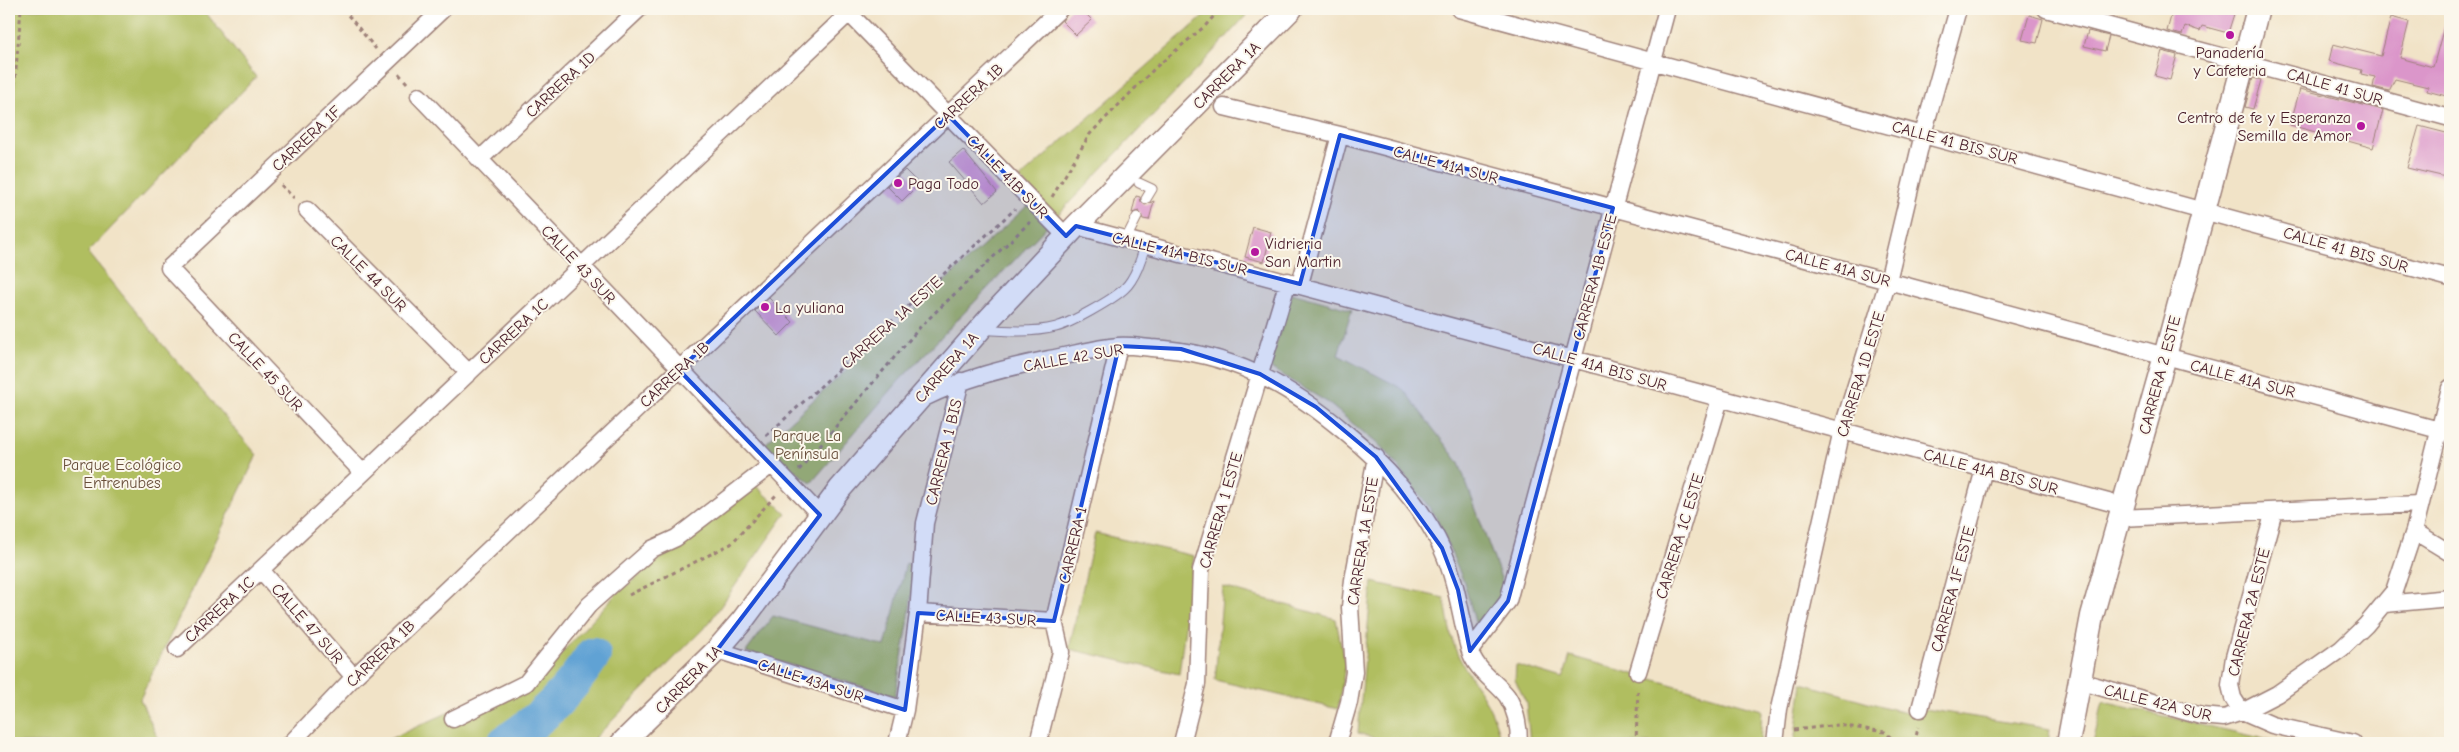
<svg xmlns="http://www.w3.org/2000/svg" width="2459" height="752" font-family="'Comic Neue',sans-serif">
	<rect width="100%" height="100%" fill="#fbf7ec"/>
	<filter id="ink" filterUnits="userSpaceOnUse"><feTurbulence type="fractalNoise" baseFrequency=".02" numOctaves="2"/><feDisplacementMap in="SourceGraphic" scale="10" xChannelSelector="R" yChannelSelector="G"/><feConvolveMatrix kernelMatrix="1 2 1 2 8 2 1 2 1" color-interpolation-filters="sRGB"/></filter>
	<filter id="wash" filterUnits="userSpaceOnUse"><feTurbulence type="fractalNoise" baseFrequency=".0096" numOctaves="4" result="noise"/><feDisplacementMap in="SourceGraphic" scale="20" xChannelSelector="R" yChannelSelector="G"/><feGaussianBlur stdDeviation="1.12" result="paint"/><feColorMatrix in="noise" values="0 0 0 0 0 0 0 0 0 0 0 0 0 0 0 0 0 1.4 0 .05"/><feComposite in="paint" operator="in"/></filter>
	<g filter="url(#wash)">
		<rect width="100%" height="100%" fill="#f1e3c7"/>
		<path fill="#b0be60" stroke="#7d6e46" d="M9 9H203L256 77 88 252 162 344 257 455 140 699 160 743H9Z
			M1212 9H1252L1200 66 899 381 811 483 763 446 1036 198 1020 178Z
			M1292 293 1352 310 1338 355 1403 389 1459 463 1506 592 1477 629 1464 582 1435 515 1386 451 1327 402 1269 367Z
			M755 485 786 513 709 623 590 743H381L454 710 529 688 617 593Z
			M1095 533 1194 556 1179 674 1069 649Z
			M906 563 915 567 908 624 895 696 746 652 773 616 885 646Z
			M1372 582 1444 598C1449 618 1449 638 1459 657 1474 686 1497 709 1500 743H1391L1358 733Z
			M1223 587 1336 619 1345 666 1338 709 1215 680Z
			M1570 656 1762 710 1760 743H1530L1526 702 1515 680 1516 665 1563 679Z
			M1802 683 1906 713 1912 707 2050 729 2048 743H1794Z
			M2103 702 2283 743H2093Z"/>
		<g fill="none" stroke-linecap="round" stroke-linejoin="round">
			<path stroke="#61a2d4" stroke-width="36" d="M505 743C544 717 567 694 593 655"/>
		</g>
		<g id="blocks">
			<path fill="#db96ca" d="M1070 9H1081L1092 20 1076 35 1062 21Z
				M2173 9H2216L2234 14 2228 33 2202 26 2200 31 2185 26 2182 35 2167 31Z
				M2029 15 2043 19 2037 43 2022 40Z
				M2391 17 2409 22 2400 58 2433 67 2445 23 2450 24V97L2427 91 2428 87 2395 79 2389 91 2373 87 2375 77 2361 74 2362 70 2329 61 2333 44 2381 56Z
				M2088 31 2109 36 2105 51 2084 46Z
				M2162 51 2177 55 2170 80 2155 76Z
				M2253 78 2261 80 2253 109 2245 107Z
				M2300 89 2383 110 2373 148 2290 125Z
				M2419 126 2450 134V178L2407 168Z
				M963 150 997 192 984 203 949 162Z
				M905 170 919 184 902 201 887 186Z
				M1136 196 1140 197 1141 202 1145 205 1154 201 1149 220 1143 219 1139 211 1132 213Z
				M1253 227 1271 232 1264 262 1245 257Z
				M769 298 793 322 779 336 755 311Z"/>
		</g>
	</g>
	<g filter="url(#ink)">
		<use href="#blocks" fill-opacity="0" stroke="#9e8179" stroke-width="1"/>
		<g fill="none" stroke-linecap="round" stroke-linejoin="round">
			<defs>
				<path id="lane" d="M1139 183 1152 189 1146 199
					M1126 239 1137 217
					M982 329C1005 331 1033 333 1056 327 1071 323 1112 300 1124 289 1135 279 1142 258 1145 244"/>
				<path id="street" d="M845 9 1066 236
					M1459 9 2450 278
					M2046 9 2450 118
					M419 96 820 515
					M1224 107 1340 135 1888 281 2450 433
					M480 159 639 9
					M307 210 469 373
					M1076 226 2123 506
					M1300 284 1340 135
					M961 381 925 523 918 613 1054 621
					M924 398C965 378 1005 368 1049 359 1072 355 1095 348 1118 346 1129 345 1140 347 1151 348 1229 352 1287 383 1346 433 1382 462 1423 506 1442 549 1457 582 1460 614 1469 648 1475 670 1494 680 1507 696 1516 710 1519 727 1519 743
					M363 473 169 268 443 9
					M2120 518 2419 504
					M2414 531 2450 553
					M261 570 354 677
					M2385 604 2450 598
					M177 649 849 13
					M717 650 905 710
					M1470 651 1508 601 1667 9
					M1638 672 1720 399
					M2079 681 2201 716 2224 718 2242 712 2277 694 2341 649 2366 625 2394 591 2414 531 2450 388
					M1920 709 1984 469
					M2242 712 2233 698 2230 685 2234 657 2274 511
					M2242 712 2272 725 2353 743
					M453 719 526 683 589 605 652 549 676 538 770 466
					M291 743 354 677 1060 9
					M897 743 905 710 918 613
					M1038 743 1061 652 1054 621 1119 346
					M1182 743 1197 684 1201 570 1288 281
					M1337 743 1349 702 1354 672 1350 607 1353 580 1376 457
					M1775 743 1779 709 1842 430 1888 281 1923 134 1958 9"/>
				<path id="secondary" d="M622 743 717 650 742 621 840 489 990 318 1076 226 1291 9
					M2068 743 2092 616 2165 356 2258 9"/>
			</defs>
			<use href="#lane" stroke="#9e8179" stroke-width="11"/>
			<use href="#street" stroke="#9e8179" stroke-width="19"/>
			<use href="#secondary" stroke="#9e8179" stroke-width="25"/>
			<path stroke="#9e8179" stroke-width="3" stroke-dasharray="4 4" stroke-linecap="butt" d="M343 9 376 49
				M399 74 408 84
				M9 109 14 93 21 9
				M281 185 294 198
				M1052 197 1090 134 1156 67 1205 26 1220 9
				M766 436 1015 209
				M799 470 921 326 1030 222
				M629 595 731 544 776 495
				M1794 730 1838 725 1885 732 1896 743
				M1636 743 1638 688
				M1915 743 1918 727"/>
			<use href="#lane" stroke="#fff" stroke-width="9"/>
			<use href="#street" stroke="#fff" stroke-width="16"/>
			<use href="#secondary" stroke="#fff" stroke-width="22"/>
		</g>
	</g>
	<path fill="#1d4ed8" fill-opacity="0.2" stroke="#1d4ed8" stroke-width="4" stroke-linejoin="round" d="M948 115 1066 236 1076 226 1300 284 1340 135 1613 208 1508 601 1470 651 1458 590 1442 548 1376 457 1316 407 1260 374 1181 349 1119 346 1054 621 918 613 905 710 717 650 820 515 679 370Z"/>
	<g fill="#b5179e" stroke="#fbf7ec" stroke-width="2">
		<circle cx="2230" cy="35" r="5"/>
		<circle cx="2361" cy="126" r="5"/>
		<circle cx="898" cy="183" r="5"/>
		<circle cx="1255" cy="252" r="5"/>
		<circle cx="765" cy="307" r="5"/>
	</g>
	<g text-anchor="middle" stroke-width="4" stroke-linejoin="round" paint-order="stroke">
		<g font-size="16" fill="#4a1f2b" stroke="#fbf7ec" text-anchor="start">
			<text x="2230" y="58" text-anchor="middle">Panadería<tspan x="2230" dy="18">y Cafeteria</tspan></text>
			<text x="2351" y="123" text-anchor="end">Centro de fe y Esperanza<tspan x="2351" dy="18">Semilla de Amor</tspan></text>
			<text x="908" y="189">Paga Todo</text>
			<text x="1265" y="249">Vidrieria<tspan x="1265" dy="18">San Martin</tspan></text>
			<text x="775" y="313">La yuliana</text>
		</g>
		<g font-size="16" fill="#4a1f2b" stroke="#fbf7ec">
			<text transform="translate(1226 75) rotate(-45)" y="6">CARRERA 1A</text>
			<text transform="translate(560 84) rotate(-43)" y="6">CARRERA 1D</text>
			<text transform="translate(2335 86) rotate(16)" y="6">CALLE 41 SUR</text>
			<text transform="translate(968 96) rotate(-43)" y="6">CARRERA 1B</text>
			<text transform="translate(306 138) rotate(-43)" y="6">CARRERA 1F</text>
			<text transform="translate(1955 142) rotate(15)" y="6">CALLE 41 BIS SUR</text>
			<text transform="translate(1446 164) rotate(15)" y="6">CALLE 41A SUR</text>
			<text transform="translate(1008 176) rotate(46)" y="6">CALLE 41B SUR</text>
			<text transform="translate(2346 249) rotate(16)" y="6">CALLE 41 BIS SUR</text>
			<text transform="translate(1180 253) rotate(14)" y="6">CALLE 41A BIS SUR</text>
			<text transform="translate(579 264) rotate(47)" y="6">CALLE 43 SUR</text>
			<text transform="translate(1838 267) rotate(15)" y="6">CALLE 41A SUR</text>
			<text transform="translate(369 273) rotate(45)" y="6">CALLE 44 SUR</text>
			<text transform="translate(1594 277) rotate(-75)" y="6">CARRERA 1B ESTE</text>
			<text transform="translate(891 322) rotate(-42)" y="6">CARRERA 1A ESTE</text>
			<text transform="translate(513 331) rotate(-43)" y="6">CARRERA 1C</text>
			<text transform="translate(1073 357) rotate(-10)" y="6">CALLE 42 SUR</text>
			<text transform="translate(1600 366) rotate(16)" y="6">CALLE 41A BIS SUR</text>
			<text transform="translate(946 367) rotate(-49)" y="6">CARRERA 1A</text>
			<text transform="translate(266 371) rotate(47)" y="6">CALLE 45 SUR</text>
			<text transform="translate(674 374) rotate(-43)" y="6">CARRERA 1B</text>
			<text transform="translate(1860 374) rotate(-73)" y="6">CARRERA 1D ESTE</text>
			<text transform="translate(2159 375) rotate(-75)" y="6">CARRERA 2 ESTE</text>
			<text transform="translate(2243 378) rotate(15)" y="6">CALLE 41A SUR</text>
			<text transform="translate(943 452) rotate(-76)" y="6">CARRERA 1 BIS</text>
			<text transform="translate(1991 471) rotate(15)" y="6">CALLE 41A BIS SUR</text>
			<text transform="translate(1220 510) rotate(-74)" y="6">CARRERA 1 ESTE</text>
			<text transform="translate(1679 536) rotate(-73)" y="6">CARRERA 1C ESTE</text>
			<text transform="translate(1362 541) rotate(-81)" y="6">CARRERA 1A ESTE</text>
			<text transform="translate(1072 545) rotate(-77)" y="6">CARRERA 1</text>
			<text transform="translate(1952 589) rotate(-75)" y="6">CARRERA 1F ESTE</text>
			<text transform="translate(219 609) rotate(-43)" y="6">CARRERA 1C</text>
			<text transform="translate(2248 612) rotate(-76)" y="6">CARRERA 2A ESTE</text>
			<text transform="translate(986 617) rotate(3)" y="6">CALLE 43 SUR</text>
			<text transform="translate(308 623) rotate(49)" y="6">CALLE 47 SUR</text>
			<text transform="translate(380 653) rotate(-44)" y="6">CARRERA 1B</text>
			<text transform="translate(688 679) rotate(-46)" y="6">CARRERA 1A</text>
			<text transform="translate(811 680) rotate(18)" y="6">CALLE 43A SUR</text>
			<text transform="translate(2158 702) rotate(14)" y="6">CALLE 42A SUR</text>
		</g>
		<g font-size="16" fill="#694f3b" stroke="#fbf7ec">
			<text x="807" y="441">Parque La<tspan x="807" dy="18">Península</tspan></text>
			<text x="122" y="470">Parque Ecológico<tspan x="122" dy="18">Entrenubes</tspan></text>
		</g>
	</g>
	<rect width="2459" height="752" fill="none" stroke="#fbf7ec" stroke-width="30"/>
</svg>
